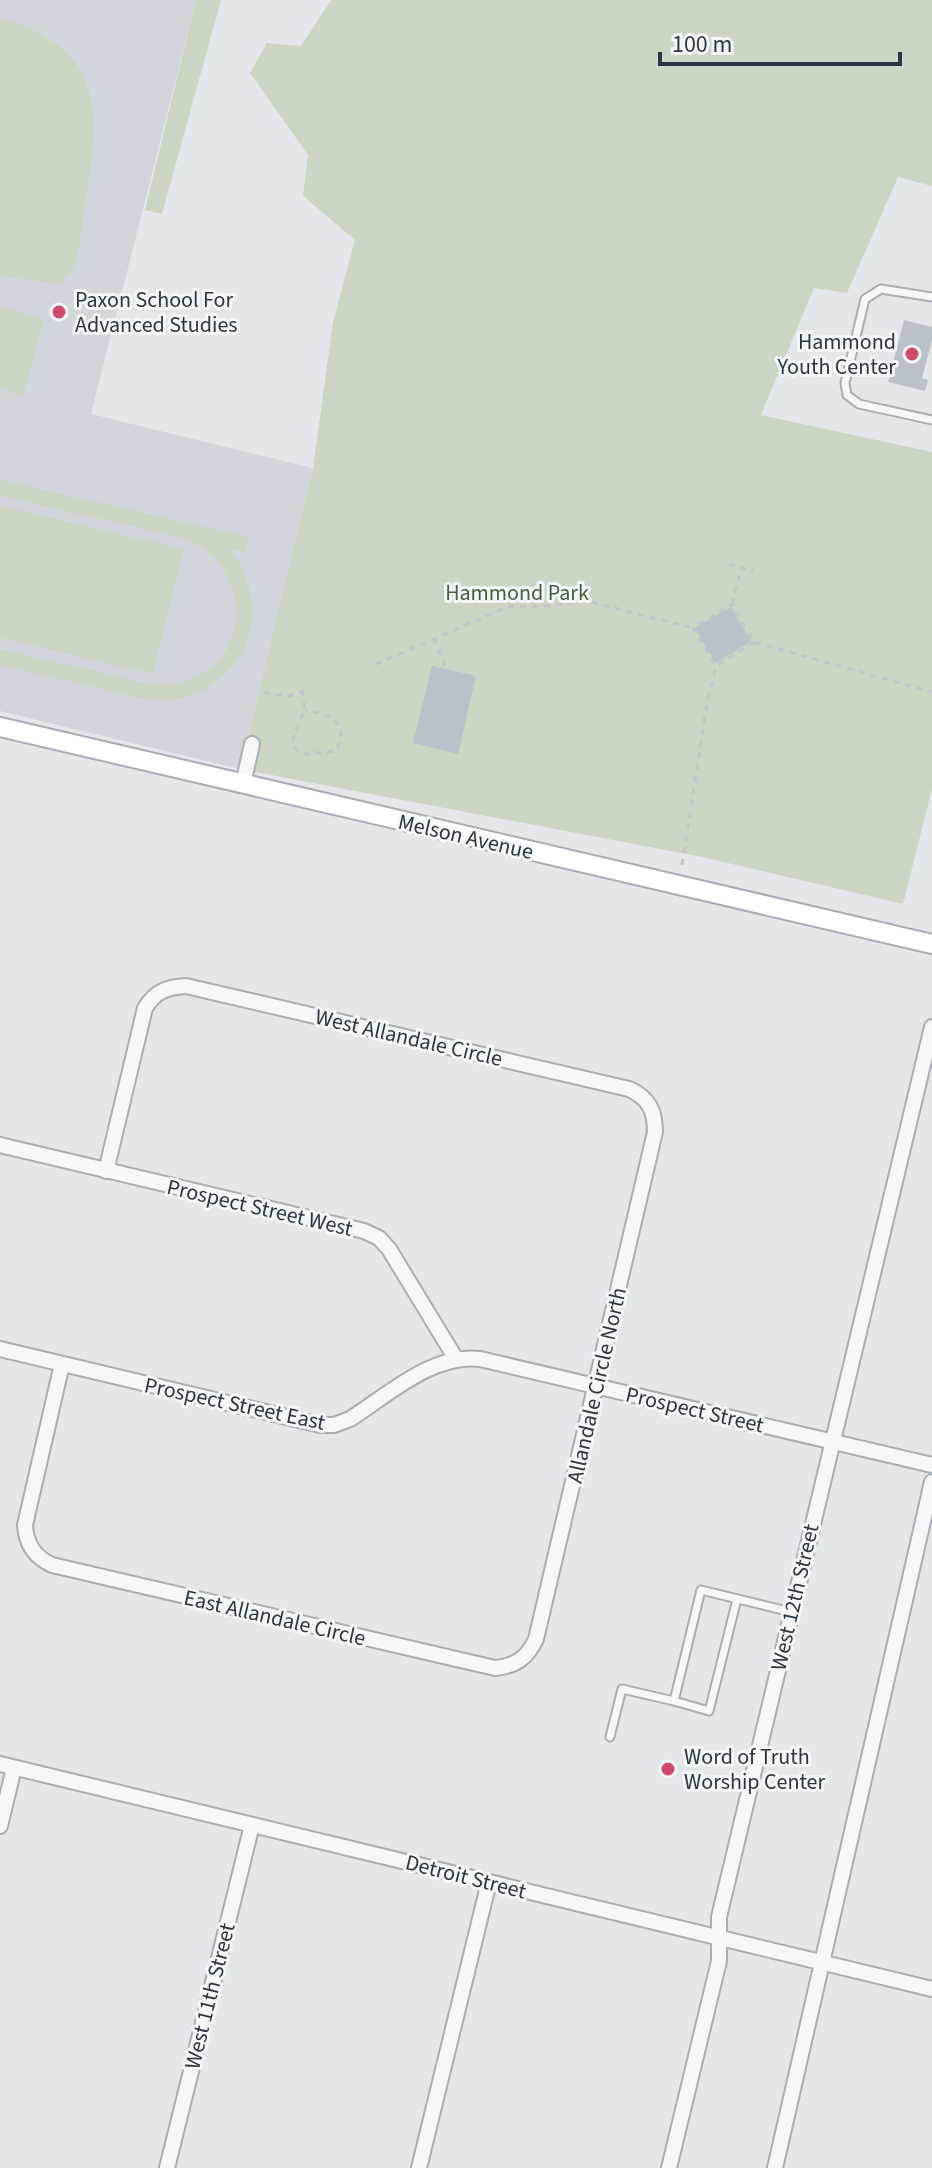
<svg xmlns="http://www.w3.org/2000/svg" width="932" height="2168" font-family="'Source Sans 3',sans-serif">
	<rect width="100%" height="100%" fill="#e3e7eb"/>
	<path fill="#d1d6dd" d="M0 0H196L91 414 313 468 240 769 0 711Z"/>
	<path fill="#cad5c4" d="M196 0H221L162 214 145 210Z
		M331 0H932V186L898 177 847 293 814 288 761 415 932 452V789L903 904 702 857 240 769 313 468 333 322 355 240 303 196 308 155 250 73 267 43 301 46Z
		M0 18C105 48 101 111 85 203 82 220 80 257 72 270 69 275 64 279 60 284L0 276Z
		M0 307 44 319 23 396 0 389Z
		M0 480 248 537 245 552 230 549C250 577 259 608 247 641 233 678 195 703 155 700 133 698 111 691 90 686 60 679 30 672 0 665V649C32 657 64 664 96 671 123 678 154 689 181 682 258 663 252 560 180 537L0 496Z
		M0 506 183 549 153 674 0 638Z"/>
	<path fill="#bac1c8" d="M904 320 932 327V340L922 378 928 380 925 391 888 382Z
		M731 607 751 641 716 663 695 628Z
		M432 666 476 676 458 754 413 743Z"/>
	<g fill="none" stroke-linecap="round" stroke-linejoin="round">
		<defs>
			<path id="lane" d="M932 297 881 289 865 299 845 383 847 395 859 404 932 420
				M737 1599 709 1711 674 1701 701 1590 791 1612
				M610 1737 622 1689 674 1701"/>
			<path id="street" d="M243 784 252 744
				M0 1145 364 1231 379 1238 389 1249 456 1359
				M0 1349 320 1425H334L350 1419C388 1395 433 1353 480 1359L932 1465
				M62 1364 25 1525C26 1545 35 1557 52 1565L495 1668C516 1666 527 1658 536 1639L655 1132C655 1111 649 1098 629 1089L186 986C166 987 155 992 145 1008L106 1171
				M0 1764 932 1989
				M0 1826 14 1768
				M167 2168 252 1825
				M419 2168 489 1882
				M669 2168 719 1961V1917L932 1027
				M775 2168 932 1482"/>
			<path id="secondary" d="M0 727 932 944"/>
		</defs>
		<use href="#lane" stroke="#a8aeb5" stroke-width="11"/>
		<use href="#street" stroke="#a8aeb5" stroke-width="18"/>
		<use href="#secondary" stroke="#a8aeb5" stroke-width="22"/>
		<path stroke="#c1c5ca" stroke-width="3" stroke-dasharray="6 6" stroke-linecap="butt" d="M729 564 741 568
			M732 604 741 568 754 571
			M434 638 445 666 443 669
			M754 642 716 666 693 628 732 604 754 642 932 692
			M376 664 510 606 538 607 587 601 693 628
			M302 690 305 710 294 734 293 747 304 754 336 751C351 722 330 714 305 710
			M264 693 290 696 305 690
			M682 865 707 703 716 666"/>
		<use href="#lane" stroke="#f6f7f9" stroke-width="7"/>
		<use href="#street" stroke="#f6f7f9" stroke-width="14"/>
		<use href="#secondary" stroke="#fff" stroke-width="18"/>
	</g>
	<g fill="#cf496b" stroke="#f3f6f8" stroke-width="3">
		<circle cx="59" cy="312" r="8"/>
		<circle cx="912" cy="354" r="8"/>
		<circle cx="668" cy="1769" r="8"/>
	</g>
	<g text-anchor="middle" stroke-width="6" stroke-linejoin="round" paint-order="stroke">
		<g font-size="22" fill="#2a3643" stroke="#f3f6f8" text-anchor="start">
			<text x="75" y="307">Paxon School For<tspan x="75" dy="25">Advanced Studies</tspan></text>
			<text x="896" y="349" text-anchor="end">Hammond<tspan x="896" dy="25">Youth Center</tspan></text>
			<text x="684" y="1764">Word of Truth<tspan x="684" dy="25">Worship Center</tspan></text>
		</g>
		<g font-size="22" fill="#435f38" stroke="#f3f6f8">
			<text x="517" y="600">Hammond Park</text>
		</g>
		<g font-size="22" fill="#2a3643" stroke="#f3f6f8">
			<text transform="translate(466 836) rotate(13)" y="8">Melson Avenue</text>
			<text transform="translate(409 1037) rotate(13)" y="8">West Allandale Circle</text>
			<text transform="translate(260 1207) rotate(13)" y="8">Prospect Street West</text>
			<text transform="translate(596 1385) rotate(-77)" y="8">Allandale Circle North</text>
			<text transform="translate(235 1403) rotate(12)" y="8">Prospect Street East</text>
			<text transform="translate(695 1409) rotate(13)" y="8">Prospect Street</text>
			<text transform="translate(794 1597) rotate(-77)" y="8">West 12th Street</text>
			<text transform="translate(275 1617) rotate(13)" y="8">East Allandale Circle</text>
			<text transform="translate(466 1876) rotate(14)" y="8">Detroit Street</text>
			<text transform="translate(209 1996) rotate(-76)" y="8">West 11th Street</text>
		</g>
	</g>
	<path d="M660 52v12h240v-12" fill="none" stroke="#2a3643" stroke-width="4"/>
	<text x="672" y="52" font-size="24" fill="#2a3643" stroke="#f3f6f8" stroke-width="6" paint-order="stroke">100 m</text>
</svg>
